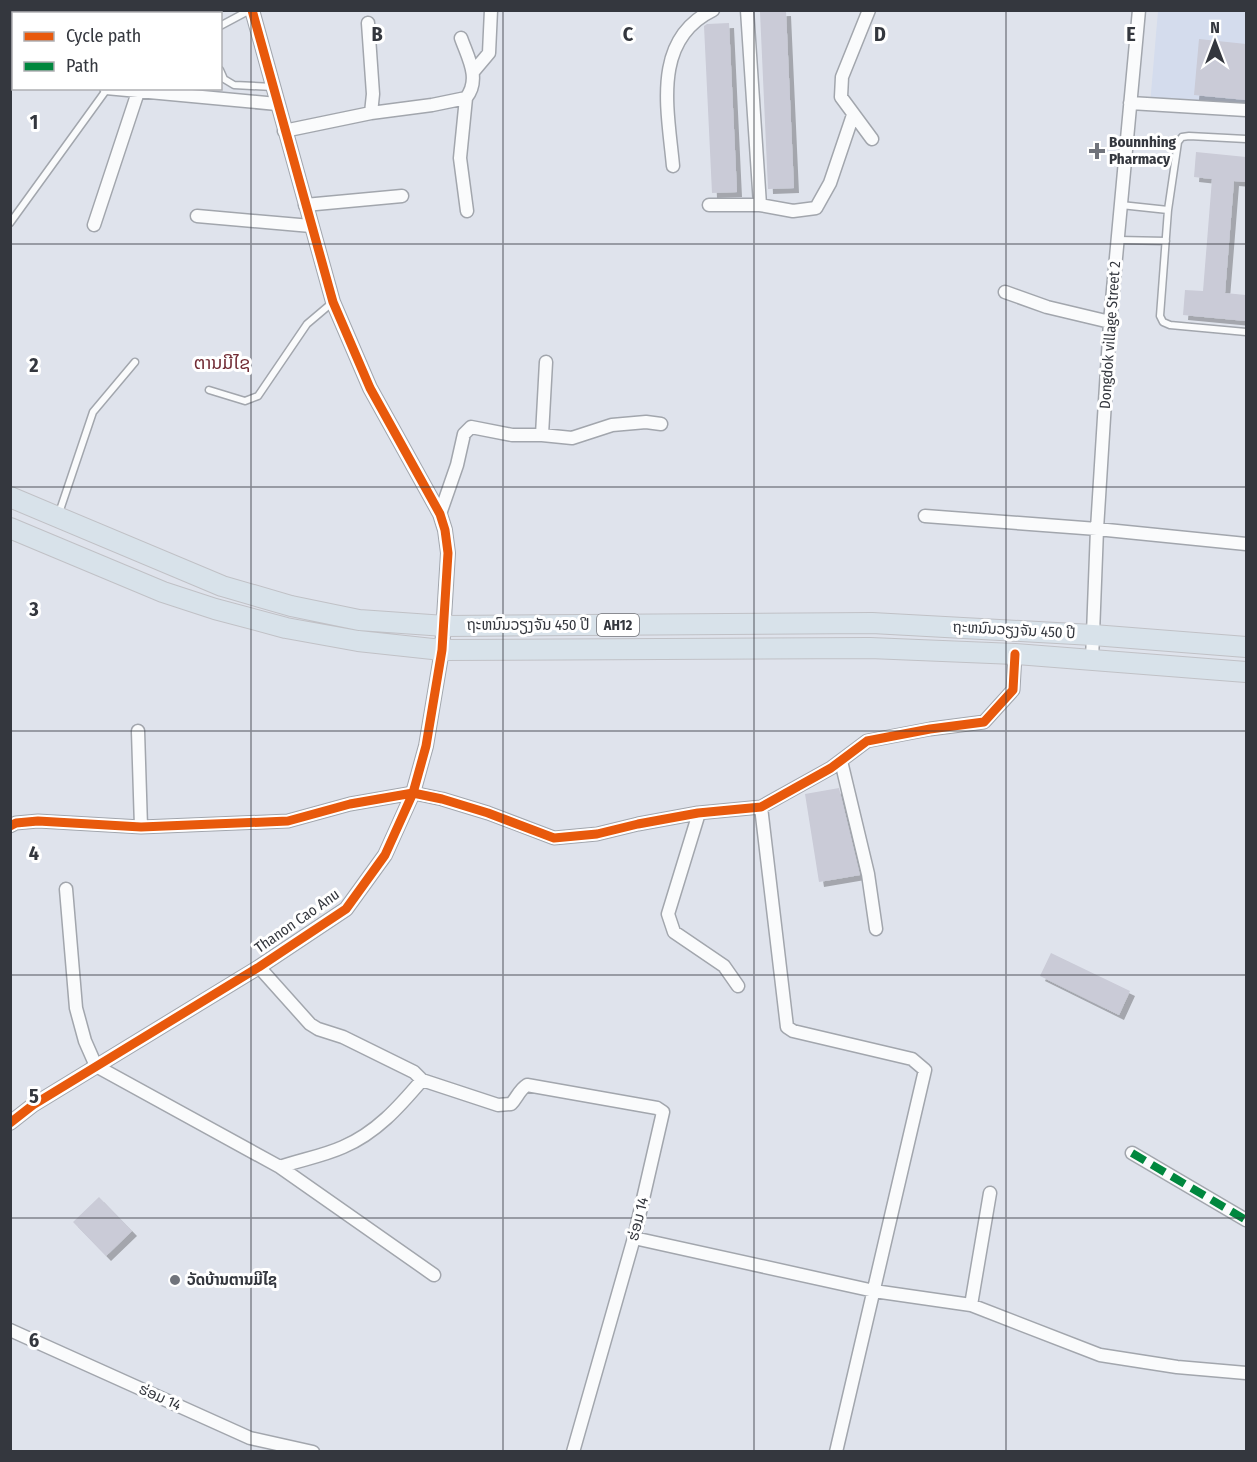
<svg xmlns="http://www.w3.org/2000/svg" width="1257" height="1462" font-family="'Fira Sans Condensed','Noto Sans Lao',sans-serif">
	<defs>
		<filter id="shadow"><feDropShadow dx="5" dy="5" stdDeviation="0" flood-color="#0004"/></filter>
	</defs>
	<rect width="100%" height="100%" fill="#dfe3ec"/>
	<path fill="#d4dced" d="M1158 11H1246V115L1150 105Z"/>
	<path fill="#cacbd7" filter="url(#shadow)" d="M786 11 794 188 768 189 760 12Z
		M729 23 737 192 712 193 704 26 707 24Z
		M1199 39 1246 44V100L1194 95Z
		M1196 152 1246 157V182L1234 181 1225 293 1246 295V321L1183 315 1185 290 1203 291 1212 179 1194 177Z
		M839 788 860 875 819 882 805 794Z
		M1051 953 1130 991 1119 1015 1040 976Z
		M99 1197 132 1231 106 1256 73 1222Z"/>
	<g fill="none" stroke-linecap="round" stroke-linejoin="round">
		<defs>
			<path id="service" d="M220 26 250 10
				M220 70 224 79 234 85 273 87
				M10 78H14
				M1246 139 1189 136 1182 137 1178 142 1168 210 1160 316 1163 322 1170 325 1246 332
				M1121 205 1168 210
				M10 223 107 89
				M1118 240 1166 241
				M209 390 245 401 258 396 307 324 333 302
				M59 513 93 412 135 362"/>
			<path id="minor" d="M869 10 842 77 841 97 872 139
				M368 23 373 94 371 113
				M10 55 14 56
				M473 72 489 53 491 10
				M106 88 277 104
				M466 98 460 158 467 211
				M1130 103 1246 110
				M284 131 371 113 432 105 466 98C481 79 468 58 461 38
				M673 166C668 111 651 40 713 10
				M305 205 402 196
				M709 205H760L747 10
				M760 205 793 211 816 208 830 183 853 115
				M197 216 311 226
				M94 225 138 92
				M1005 292 1047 307 1110 322
				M542 435 546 362
				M440 514 457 465 464 434 471 427 512 435H542L572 438 612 425 646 422 661 424
				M925 516 1097 529 1246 544
				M1092 660 1097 529 1110 322 1139 10
				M138 731 141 827
				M841 761 868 874 876 929
				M761 807 787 1027 793 1031 912 1059 925 1070 836 1452
				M699 813 668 914 674 932 724 966 738 986
				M10 826 16 823 38 821 141 827 288 821 350 804 413 793 442 799 488 813 554 838 597 834 638 824 698 813 761 807 831 768 867 741 930 729 984 722 1013 690 1015 654
				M66 889 76 1008 85 1041 96 1066 280 1167 434 1275
				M259 967 310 1024 318 1029 343 1037 414 1072 422 1080 498 1105 511 1104C517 1098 519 1090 527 1085L657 1108 663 1112 634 1238 573 1452
				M1132 1153 1246 1220
				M280 1167C300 1160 323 1156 343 1147 376 1133 399 1107 422 1080
				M634 1238 874 1291 971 1305 1100 1355 1177 1367 1246 1373
				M971 1305 990 1193
				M10 1330 250 1438 313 1452"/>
			<path id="tertiary" d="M10 1123 33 1105 259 967 346 909 385 855 413 793 426 746 442 650 448 553 445 530 440 514 370 388 333 302 252 10"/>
			<path id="trunk" d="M10 497 222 586 291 606 359 620 445 626 872 623 1093 635 1246 647
				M10 528 163 592 215 609 286 628 358 641 442 650 870 648 1015 654 1246 672"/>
		</defs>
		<use href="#service" stroke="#a2a6ad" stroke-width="9"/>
		<use href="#minor" stroke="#a2a6ad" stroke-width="15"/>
		<use href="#tertiary" stroke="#a2a6ad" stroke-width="16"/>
		<use href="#trunk" stroke="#c0c1c6" stroke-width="22"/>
		<use href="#service" stroke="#fafbfc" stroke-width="6"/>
		<use href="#minor" stroke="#fafbfc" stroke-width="12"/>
		<use href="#tertiary" stroke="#fafbfc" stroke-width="14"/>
		<use href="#trunk" stroke="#d8e2ea" stroke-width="20"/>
		<path stroke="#00873e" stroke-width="8" stroke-dasharray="15 8" stroke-linecap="butt" d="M1132 1153 1246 1220"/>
		<defs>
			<path id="cycleway" d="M10 826 16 823 38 821 141 827 288 821 350 804 413 793 442 799 488 813 554 838 597 834 638 824 698 813 761 807 831 768 867 741 930 729 984 722 1013 690 1015 654
				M10 1123 33 1105 259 967 346 909 385 855 413 793 426 746 442 650 448 553 445 530 440 514 370 388 333 302 252 10"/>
		</defs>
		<use href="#cycleway" stroke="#fff" stroke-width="13"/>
		<use href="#cycleway" stroke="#e8590c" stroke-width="9"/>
	</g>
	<path fill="none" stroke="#34373e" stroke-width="1.5" stroke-opacity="0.55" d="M251 10V1452M503 10V1452M754 10V1452M1006 10V1452M10 244H1246M10 487H1246M10 731H1246M10 975H1246M10 1218H1246"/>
	<g fill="#70737b" stroke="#fff" stroke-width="2">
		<path d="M1094 142h6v6h6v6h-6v6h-6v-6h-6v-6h6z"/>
		<circle cx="175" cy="1280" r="6"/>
	</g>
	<g text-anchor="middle" stroke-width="6" stroke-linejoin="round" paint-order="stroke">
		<rect fill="#fff" stroke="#717378" stroke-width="1.5" x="597" y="614" width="42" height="22" rx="4.5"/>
		<g font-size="14" font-weight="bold" fill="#34373e">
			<text x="618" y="630">AH12</text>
		</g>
		<g font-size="15" font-weight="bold" fill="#34373e" stroke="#fff" text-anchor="start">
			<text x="1109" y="147">Bounnhing<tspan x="1109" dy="17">Pharmacy</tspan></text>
			<text x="187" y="1285">ວັດບ້ານຕານມີໄຊ</text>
		</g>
		<g font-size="15" fill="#34373e" stroke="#fff">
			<text transform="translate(1110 335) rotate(-86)" y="5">Dongdok village Street 2</text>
			<text x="528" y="630">ຖະຫນົນວຽງຈັນ 450 ປີ</text>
			<text transform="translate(1014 630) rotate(3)" y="5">ຖະຫນົນວຽງຈັນ 450 ປີ</text>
			<text transform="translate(297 921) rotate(-35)" y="5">Thanon Cao Anu</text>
			<text transform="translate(638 1219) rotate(-76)" y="5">ຮ່ອມ 14</text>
			<text transform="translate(160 1397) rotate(24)" y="5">ຮ່ອມ 14</text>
		</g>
		<g font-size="18" fill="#722c35" stroke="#fff">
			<text x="222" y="369">ຕານມີໄຊ</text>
		</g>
	</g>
	<g font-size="20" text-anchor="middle" font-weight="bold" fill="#34373e" stroke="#fff" stroke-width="6" stroke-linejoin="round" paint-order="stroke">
		<text x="377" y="41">B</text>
		<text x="628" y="41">C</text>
		<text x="880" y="41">D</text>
		<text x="1131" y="41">E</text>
		<text x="34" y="129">1</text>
		<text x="34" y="372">2</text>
		<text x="34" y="616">3</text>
		<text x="34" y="860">4</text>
		<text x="34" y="1103">5</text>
		<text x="34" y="1347">6</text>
	</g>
	<rect width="1257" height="1462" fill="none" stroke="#34373e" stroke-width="24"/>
	<rect x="12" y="12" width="210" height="78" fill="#ffffff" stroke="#aeafb2" stroke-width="1.5"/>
	<rect x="24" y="32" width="30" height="9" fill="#e8590c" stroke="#aeafb2" stroke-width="1.5"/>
	<text x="66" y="42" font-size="18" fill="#34373e">Cycle path</text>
	<rect x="24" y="62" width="30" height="9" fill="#00873e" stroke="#aeafb2" stroke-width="1.5"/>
	<text x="66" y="72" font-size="18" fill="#34373e">Path</text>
	<g transform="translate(1215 42)" stroke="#ffffff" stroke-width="4.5" paint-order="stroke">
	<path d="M0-4.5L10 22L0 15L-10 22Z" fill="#34373e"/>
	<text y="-9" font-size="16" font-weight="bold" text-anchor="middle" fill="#34373e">N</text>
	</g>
</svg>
